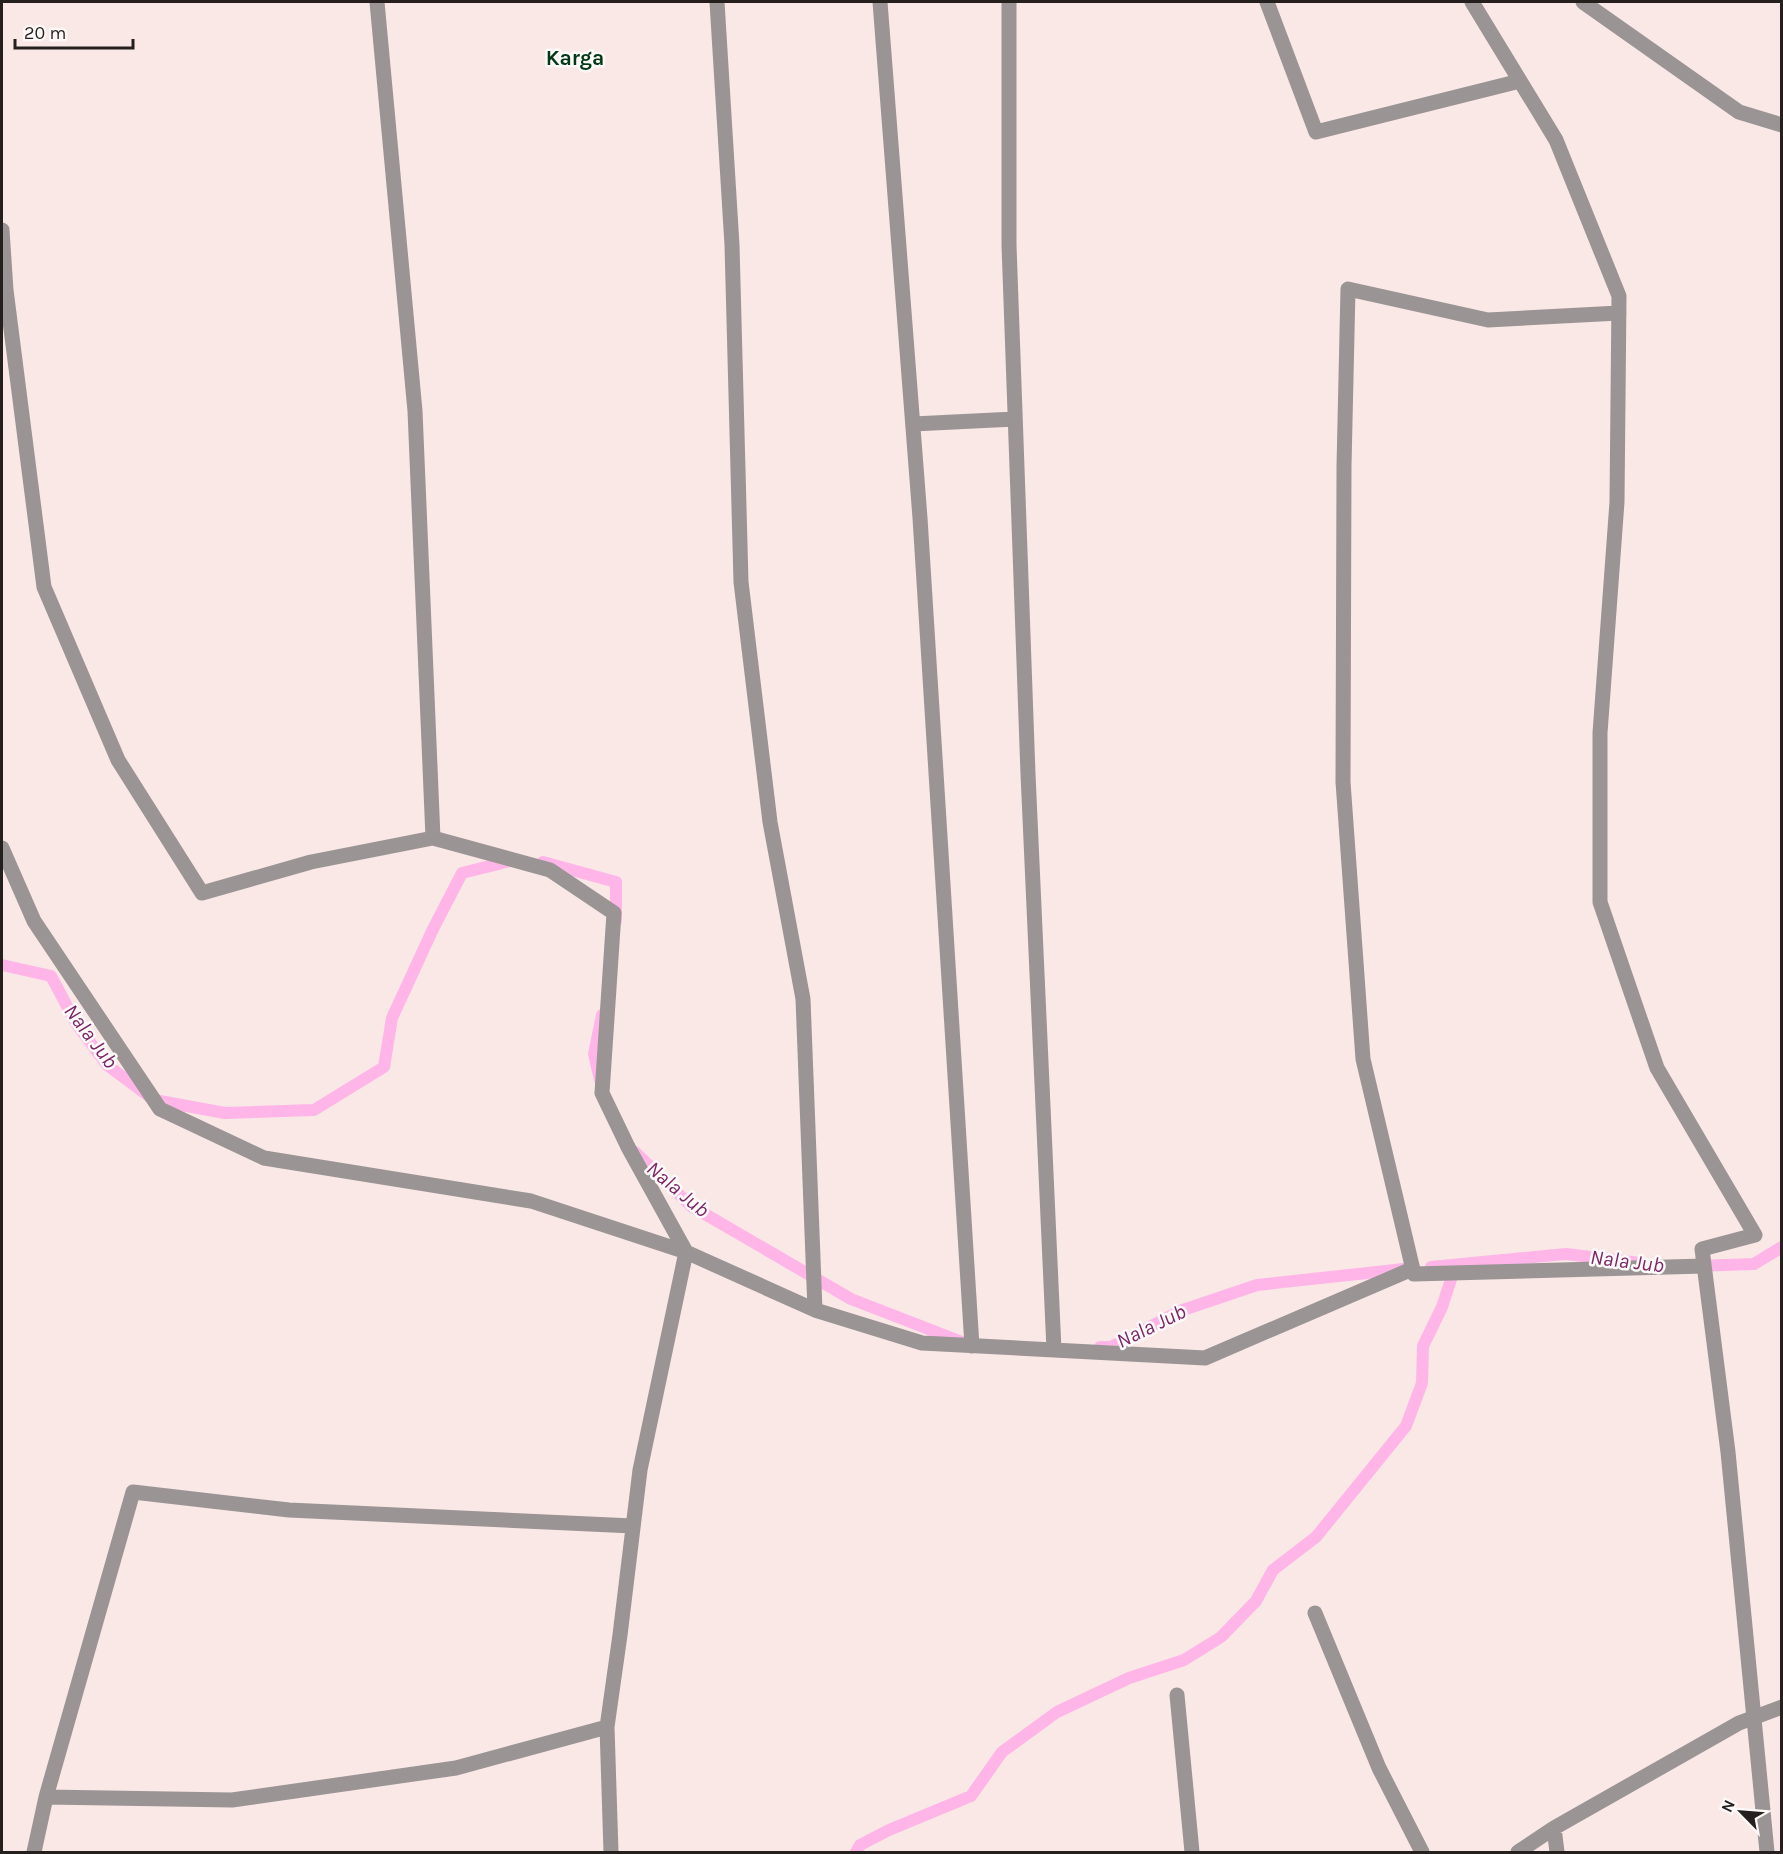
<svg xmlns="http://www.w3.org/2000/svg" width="1783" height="1854" font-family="Karla,sans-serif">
	<rect width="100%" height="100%" fill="#fae8e6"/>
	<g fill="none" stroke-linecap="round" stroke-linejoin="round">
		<path stroke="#ffb5e8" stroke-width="12" d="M543 862 616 882V921
			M2 965 51 976 76 1023 107 1065 154 1100 225 1113 314 1110 384 1067 392 1018 433 929 462 873 514 860
			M600 1080 594 1054 602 1015
			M635 1152 691 1206 851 1299 962 1342
			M1696 1266 1754 1264 1782 1247
			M1431 1267 1566 1254 1640 1263
			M1100 1347H1111L1180 1311 1257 1285 1404 1269
			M856 1852 860 1845 889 1830 971 1796 1002 1752 1057 1712 1129 1678 1184 1660 1221 1637 1256 1601 1273 1570 1316 1537 1406 1426 1422 1383 1423 1346 1442 1307 1455 1267"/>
		<path stroke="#9b9495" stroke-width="15" d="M377 2 415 411 433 838 550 870 614 913 602 1093 628 1147 686 1252 815 1310 922 1343 1205 1358 1412 1269
			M717 2 732 245 741 582 770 822 803 999 815 1310
			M880 2 920 518 972 1346
			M1009 2V245L1028 774 1054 1350
			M1267 2 1316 132 1520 81
			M1472 2 1556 140 1619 296 1617 502 1600 733V902L1657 1068 1755 1235 1702 1249 1728 1452 1767 1852
			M1583 2 1739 112 1782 125
			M2 230 6 290 44 587 118 760 202 893 311 862 433 838
			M1619 313 1488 320 1348 289 1344 466 1343 782 1363 1059 1414 1274 1704 1266
			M913 424 1015 419
			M2 848 34 921 160 1109 264 1158 531 1201 686 1252 640 1470 620 1635 607 1727 456 1768 232 1800 46 1797 34 1852
			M1315 1613 1379 1768 1422 1852
			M1177 1695 1192 1852
			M607 1727 611 1852
			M46 1797 133 1492 289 1510 633 1526
			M1554 1828 1557 1852
			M1518 1852 1554 1828 1739 1723 1782 1707"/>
	</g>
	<g text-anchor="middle" stroke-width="5" stroke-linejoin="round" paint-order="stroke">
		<g font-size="21" font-weight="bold" fill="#023816" stroke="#fdf9f9">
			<text x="575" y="65">Karga</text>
		</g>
		<g font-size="21" font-style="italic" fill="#7b2767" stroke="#fdf9f9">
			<text transform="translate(91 1036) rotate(53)" y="7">Nala Jub</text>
			<text transform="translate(678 1189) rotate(40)" y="7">Nala Jub</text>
			<text transform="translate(1627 1261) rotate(7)" y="7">Nala Jub</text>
			<text transform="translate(1151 1326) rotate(-26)" y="7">Nala Jub</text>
		</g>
	</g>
	<rect width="1783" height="1854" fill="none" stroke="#251f1e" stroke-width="6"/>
	<g transform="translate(1741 1812) rotate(295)" stroke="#fdf9f9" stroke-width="4.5" paint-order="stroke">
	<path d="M0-4.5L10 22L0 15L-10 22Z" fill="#251f1e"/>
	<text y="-9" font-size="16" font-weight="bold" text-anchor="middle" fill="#251f1e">N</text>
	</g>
	<path d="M15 39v9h118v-9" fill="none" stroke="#251f1e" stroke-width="3"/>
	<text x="24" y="39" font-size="18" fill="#251f1e" stroke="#fdf9f9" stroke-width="4.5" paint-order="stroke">20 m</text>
</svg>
